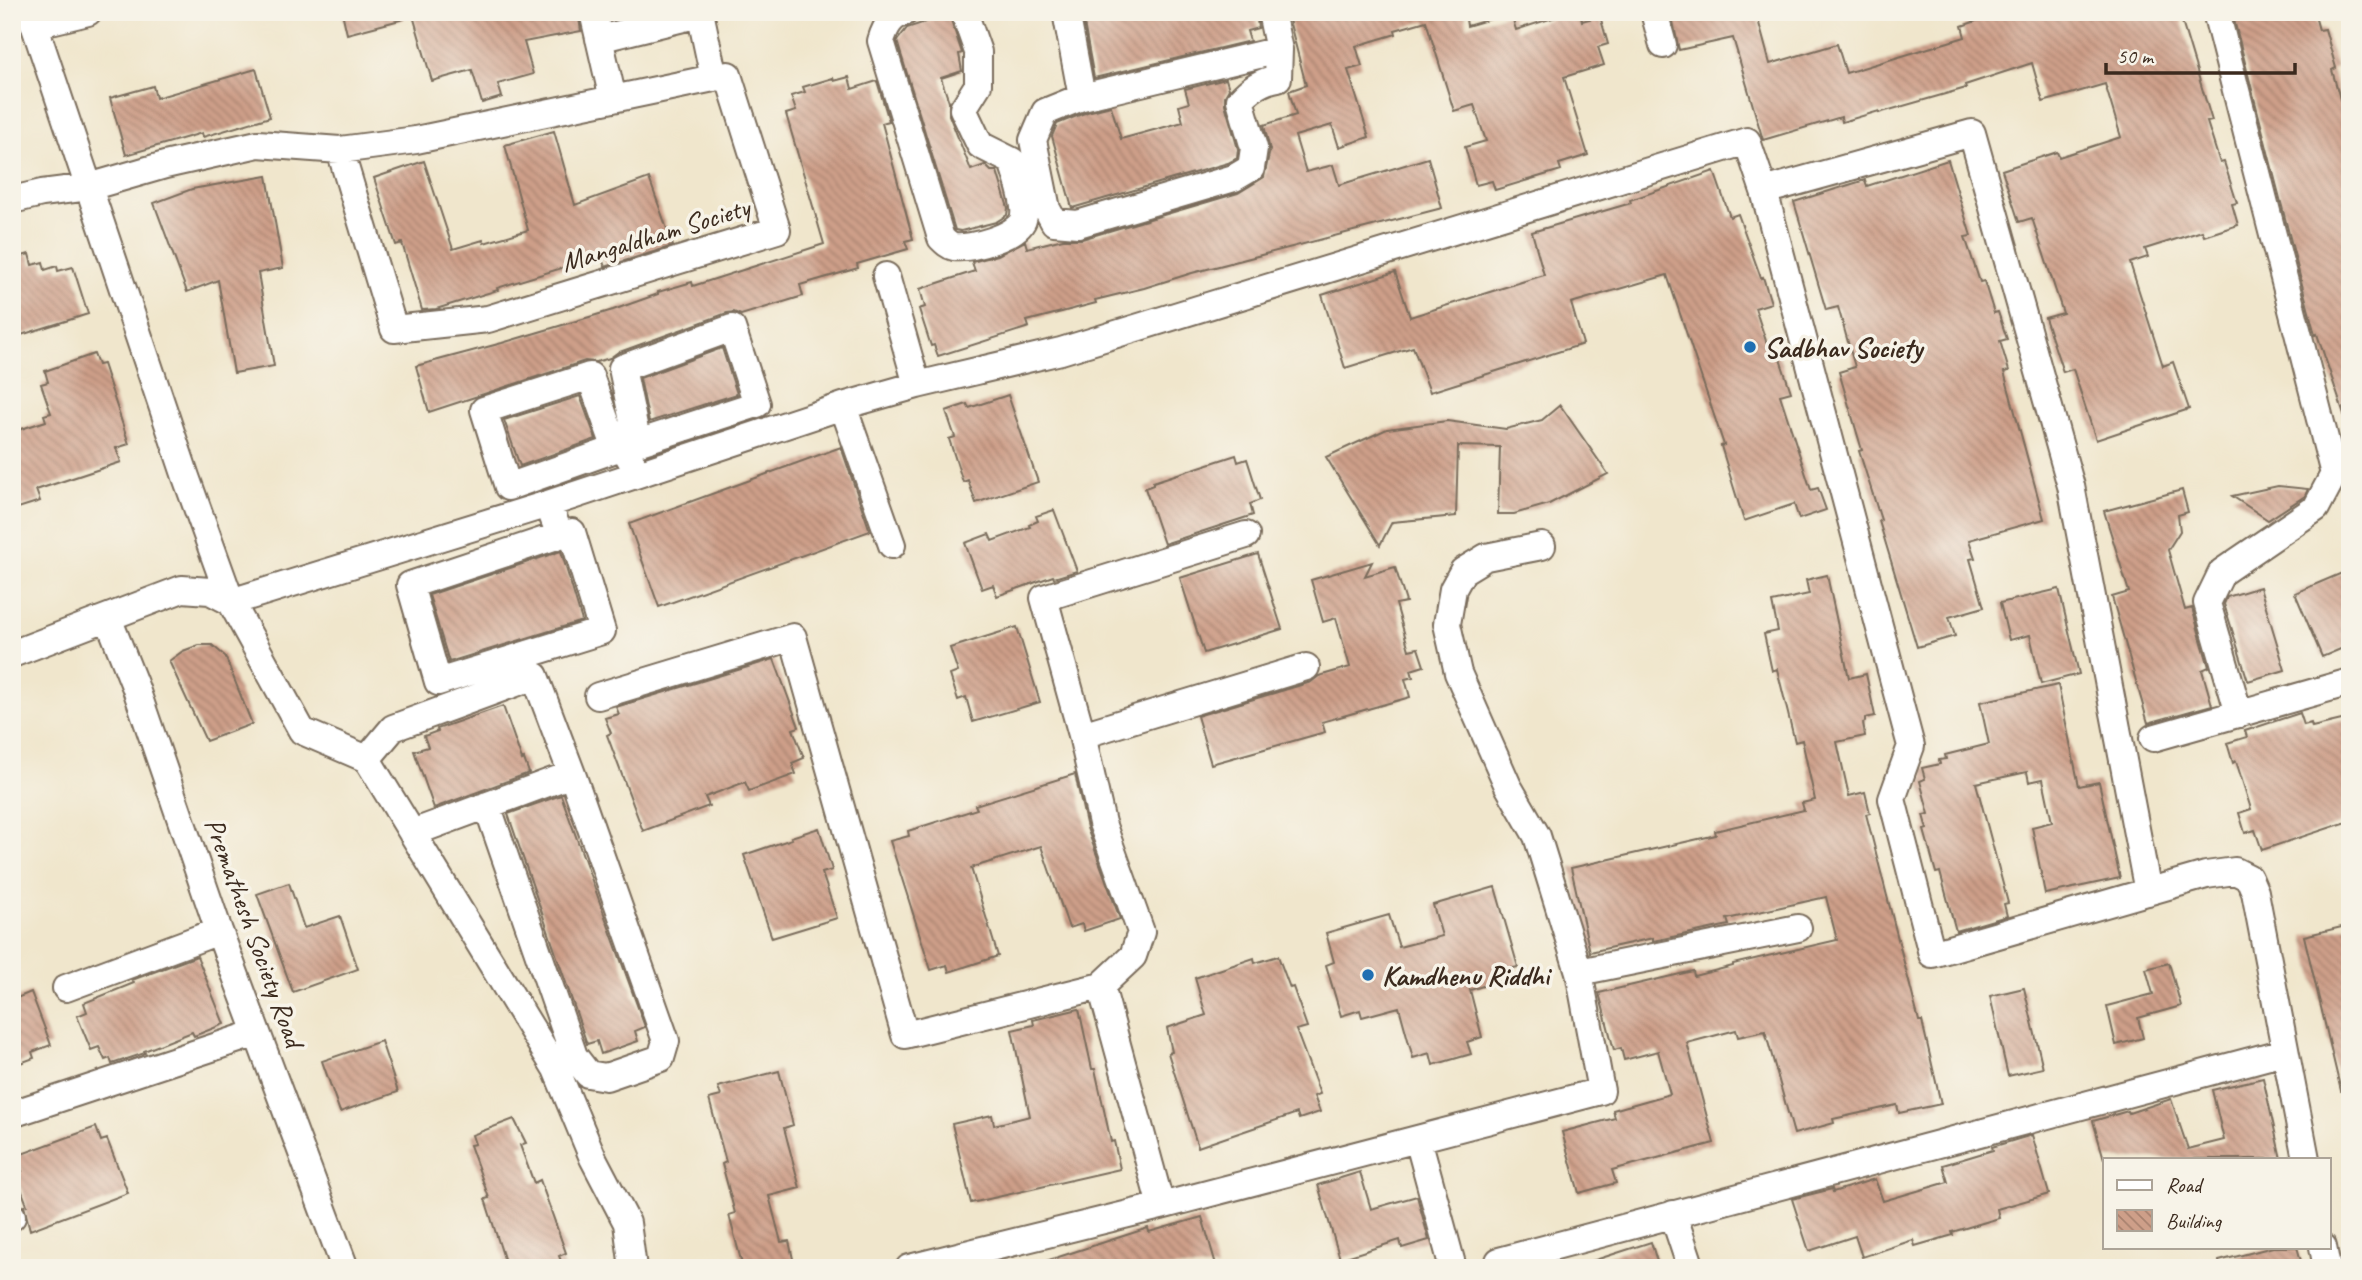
<svg xmlns="http://www.w3.org/2000/svg" width="2362" height="1280" font-family="Caveat,sans-serif">
	<defs>
		<pattern id="building-back-hatch" width="6" height="6" patternUnits="userSpaceOnUse" patternTransform="scale(1.75)"><rect width="6" height="6" fill="#ce9f89"/><path d="M-1 5l2 2M0 0l6 6M5-1l2 2" fill="none" stroke="#a8826f"/></pattern>
	</defs>
	<rect width="100%" height="100%" fill="#f7f3e8"/>
	<filter id="ink" filterUnits="userSpaceOnUse"><feTurbulence type="fractalNoise" baseFrequency=".0143" numOctaves="2"/><feDisplacementMap in="SourceGraphic" scale="14" xChannelSelector="R" yChannelSelector="G"/><feConvolveMatrix kernelMatrix="1 2 1 2 8 2 1 2 1" color-interpolation-filters="sRGB"/></filter>
	<filter id="wash" filterUnits="userSpaceOnUse"><feTurbulence type="fractalNoise" baseFrequency=".00686" numOctaves="4" result="noise"/><feDisplacementMap in="SourceGraphic" scale="28" xChannelSelector="R" yChannelSelector="G"/><feGaussianBlur stdDeviation="1.57" result="paint"/><feColorMatrix in="noise" values="0 0 0 0 0 0 0 0 0 0 0 0 0 0 0 0 0 1.4 0 .05"/><feComposite in="paint" operator="in"/></filter>
	<g filter="url(#wash)">
		<rect width="100%" height="100%" fill="#f0e6cc"/>
		<g fill="none" stroke-linecap="round" stroke-linejoin="round">
			<path stroke="#50bec5" stroke-width="8" d="M2347 538H2350"/>
		</g>
		<g id="blocks">
			<path fill="url(#building-back-hatch)" d="M342 12H403L404 19 347 34Z
				M412 12H578L581 31 524 42 533 74 498 84 502 97 482 103 472 70 432 81Z
				M1082 12H1256L1258 28 1247 31 1250 41 1094 78Z
				M1287 12H1465L1467 26 1511 13 1516 30 1571 12H1580L1582 21 1600 16 1608 44 1598 47 1604 65 1564 77 1588 155 1559 164 1561 170 1495 190 1492 181 1476 185 1465 147 1486 141 1474 105 1454 111 1426 21 1395 30 1396 34 1356 46 1362 66 1348 70 1369 137 1339 147 1332 125 1295 136 1306 172 1333 165 1339 185 1428 158 1442 208 1192 273 1144 288 1095 300 1096 303 1027 321 1029 327 938 356 934 345 931 346 919 309 925 307 920 289 975 271 972 262 998 255 1025 241 1027 248 1063 239H1082L1238 193 1264 177 1270 150 1264 125 1296 115 1289 91 1306 85Z
				M1671 12H1756L1770 64 1837 44 1846 73 1965 37 1962 26 2002 12H2179L2212 121 2207 122 2220 163 2224 162 2237 203 2232 204 2238 225 2204 236 2202 231 2145 249 2148 257 2130 263 2163 366 2173 362 2189 409 2096 440 2073 369 2063 372 2045 318 2063 313 2032 218 2019 222 2002 170 2057 152 2059 157 2121 137 2105 84 2043 102 2032 63 1965 85 1966 88 1879 113V111L1842 122 1841 117 1763 140 1733 38 1679 50Z
				M2232 12H2314L2319 30 2325 29 2336 68 2332 70 2345 117 2350 116V420H2346L2317 334 2315 335Z
				M949 14 962 53 959 54 962 71 941 78 949 102V115L971 170 985 165 991 171H997L1008 208 1007 215 996 222 961 231 955 230 897 41 907 28Z
				M256 69 270 117 203 137 202 133 126 155 110 98 153 86 156 98Z
				M849 77 852 89 877 81 889 121 882 123 913 239 905 241 908 249 857 264 858 268 800 285 803 296 741 315 734 312 727 313 617 353 610 358 596 362 585 361 429 412 416 366 502 343 613 310 658 294V292L692 282 693 286 824 244 786 114 796 111 791 96 805 92 803 87 833 78 834 81Z
				M1226 79 1229 89 1225 96V104L1238 149 1237 158 1228 163 1072 208 1052 136 1057 124 1087 112 1111 106 1121 139 1183 122 1179 106 1189 103 1185 89Z
				M554 131 575 205 649 178 673 246 605 267 601 256 497 288 498 290 436 309 422 310 402 243 396 245 374 178 424 161 453 249 483 240 484 243 528 230 505 145Z
				M1948 160 1971 236 1965 237 1980 282 1984 281 1994 313 1998 312 2007 339 2000 341 2009 371 2004 372 2044 519 1969 540 1975 558 1970 559 1984 607 1949 617 1955 636 1917 647 1879 521 1881 520 1859 451 1862 450 1839 372 1855 367 1838 307 1826 310 1794 202 1865 180 1867 186Z
				M1714 171 1730 217 1738 214 1761 278 1763 277 1771 303 1755 308 1770 353 1777 350 1791 392 1780 395 1811 490 1818 488 1826 510 1799 519 1794 504 1744 521 1721 446 1724 445 1667 275 1571 303 1583 344 1430 392 1413 347 1345 368 1322 295 1395 272 1410 317 1544 275 1532 232 1631 203 1630 200Z
				M267 176 283 268 258 273 274 366 234 373 218 280 187 292 154 203 192 189Z
				M29 254 32 265 43 262 45 270 57 266 58 271 73 267 88 314 21 335 12 307V259Z
				M722 348 737 394 649 422 640 378Z
				M94 354 98 365 103 364 129 444 116 448 121 462 36 490 40 501 12 510V432L46 421 44 415 51 413 41 384 48 382 45 371Z
				M1008 395 1038 482 976 503 968 480 963 482 949 439 955 437 946 411 967 404 969 408Z
				M580 396 596 439 520 466 504 420Z
				M1560 405 1608 474 1549 504 1514 514H1498L1500 447 1458 446 1456 516 1392 522 1380 545 1326 457 1387 429 1447 421 1506 429 1542 420Z
				M841 447 870 531 659 607 629 524Z
				M1236 455 1238 462 1247 459 1260 500 1250 504 1253 515 1164 544 1145 488 1153 485V482Z
				M2278 486 2308 489 2305 496 2268 520 2232 496Z
				M2182 490 2188 512 2178 515 2180 531 2168 550 2185 610 2192 608 2209 667 2202 670 2212 705 2148 723 2112 597 2129 592 2104 511Z
				M1054 510 1077 571 1054 578 1053 576 997 596 993 585 982 589 965 543 989 534 992 541 1030 527 1029 525 1038 521 1036 516Z
				M561 551 582 621 449 662 429 595Z
				M1258 554 1282 629 1204 653 1180 578Z
				M1372 562 1365 576 1395 567 1406 602 1396 604 1409 650 1418 648 1424 666 1411 670 1413 677 1405 679 1410 697 1322 722 1325 732 1211 764 1197 716 1311 682 1319 676 1350 667 1336 618 1323 622 1311 580Z
				M2342 573 2350 591V645L2322 657 2295 593Z
				M1827 575 1849 678 1866 674 1875 716 1865 718V722L1863 723 1865 736 1837 742 1849 796 1865 792 1870 813 1866 814 1919 1021H1922L1941 1104 1899 1113 1897 1105 1833 1119 1834 1123 1794 1134 1765 1031 1738 1037 1736 1030 1687 1043 1714 1143 1612 1170 1616 1183 1579 1193 1562 1132 1615 1118 1613 1110 1670 1094 1658 1051 1624 1060 1621 1048 1614 1050 1599 993 1693 971 1694 976 1733 966V964L1837 940 1826 897 1727 919 1729 925 1653 941V938L1590 952 1571 868 1716 835 1715 831 1804 810 1802 803 1815 800 1802 740 1795 742 1777 669 1772 671 1764 634 1778 631 1772 602 1809 594 1806 580Z
				M2260 587 2285 670 2248 681 2224 604 2227 597Z
				M2059 589 2079 674 2041 684 2030 635 2009 640 2000 603Z
				M1017 627 1040 702 973 722 966 697 958 700 950 675 958 672 950 648Z
				M199 645H212L225 656 252 724 206 741 169 661 183 651Z
				M774 659 799 727 793 729 804 758 792 763 796 774 749 791 745 782 705 797 709 806 643 831 607 735 611 733 605 718 619 714 616 707Z
				M2058 685 2079 786 2099 782 2120 878 2045 894 2032 827 2052 822 2043 779 2029 782 2027 772 1976 783 2008 903 2004 904 2007 916 1956 931 1940 872 1936 873 1924 830 1927 829 1923 815 1929 814 1920 781 1925 779 1922 768 1940 764 1939 760 1946 759 1945 755 1989 744 1980 702Z
				M503 706 522 760 524 759 529 773 434 808 414 751 428 747 424 736 438 731 437 729Z
				M2300 713 2304 725 2311 723 2312 727 2350 718V821L2262 850 2255 830 2245 833 2239 813 2251 809 2236 761 2233 763 2227 743 2247 737 2245 731Z
				M1075 774 1087 828 1120 919 1084 931 1082 924 1069 928 1041 846 971 868 998 956 949 972 947 965 931 970 890 841 909 836 908 831 977 809 975 805Z
				M561 795 645 1027 635 1031 638 1041 601 1054 597 1041 587 1044 508 814Z
				M819 828 832 870 822 873 837 918 772 938 744 855 792 839 791 837Z
				M289 883 304 928 340 916 358 969 293 992 257 894Z
				M1495 887 1518 967 1509 969 1512 977 1470 990 1482 1037 1467 1042 1471 1054 1433 1065 1430 1053 1413 1058 1399 1007 1362 1017 1360 1010 1341 1016 1326 965 1334 962 1326 933 1389 915 1399 947 1442 936 1433 905Z
				M2350 925V1091H2341L2304 936Z
				M197 956 224 1024 194 1036 192 1032 144 1051 145 1053 112 1064 110 1058 105 1060 99 1047 91 1050 77 1016 87 1012 84 1003 134 983 132 980Z
				M1278 956 1290 988 1293 987 1307 1027 1296 1030 1320 1094 1314 1096 1320 1112 1299 1119 1297 1113 1198 1147 1168 1053 1172 1052 1167 1028 1206 1015 1195 978 1254 958 1255 963Z
				M2169 963 2181 1006 2138 1018 2143 1038 2116 1045 2107 1006 2153 994 2146 969Z
				M2024 988 2043 1068 2008 1076 1990 996Z
				M31 992 51 1045 32 1052 34 1058 12 1066V1000Z
				M1079 1009 1092 1069H1095L1111 1142 1114 1141 1120 1169 971 1203 952 1124 992 1115 994 1125 1030 1116 1012 1030 1034 1025 1033 1020Z
				M381 1041 398 1092 340 1112 322 1061Z
				M779 1071 793 1125 784 1128 800 1188 769 1196 781 1242 789 1241 795 1268H743L729 1215 735 1213 722 1164 726 1162 709 1099 721 1096 718 1087Z
				M2263 1078 2281 1159H2104L2093 1121 2128 1111 2129 1113 2171 1099 2188 1149 2224 1140 2212 1090Z
				M514 1119 526 1143 520 1145 534 1183 540 1180 566 1253 559 1256 564 1268H507L500 1246 485 1199 489 1198 470 1145 475 1144 472 1135Z
				M96 1127 101 1141 107 1139 128 1193 30 1230 24 1206 27 1205 15 1173 22 1171 16 1156Z
				M2032 1135 2049 1194 1997 1209 1999 1218 1952 1232 1953 1235 1915 1246 1913 1240 1862 1257 1855 1236 1809 1251 1792 1199 1832 1189 1833 1192 1875 1179 1883 1201 1948 1182 1943 1165 1993 1150 1992 1147Z
				M1360 1172 1371 1209 1417 1196 1429 1240 1402 1248 1400 1240 1340 1259 1318 1185Z
				M1202 1217 1217 1268H1041L1040 1263 1114 1239 1148 1228 1149 1232Z
				M1651 1242 1659 1268H1584L1583 1264Z
				M2273 1247H2297L2303 1268H2220L2219 1261Z"/>
		</g>
	</g>
	<g filter="url(#ink)">
		<use href="#blocks" fill-opacity="0" stroke="#7a6c5b" stroke-width="2"/>
		<g fill="none" stroke-linecap="round" stroke-linejoin="round">
			<defs>
				<path id="minor" d="M30 12 186 477 231 602 302 731 367 759 556 1069 593 1158 627 1223 633 1268
					M593 12 613 99
					M700 12 714 78
					M905 12C891 16 885 27 881 41L941 238C945 242 949 246 954 247 971 249 1016 237 1023 220 1028 206 1016 175 1012 161L980 145 963 109 978 85V52L964 12
					M1066 12 1082 97 1045 112 1033 140 1047 209 1054 222 1078 224 1234 178 1251 168 1254 148 1240 100C1251 88 1261 81 1278 78L1279 50 1271 12
					M1654 12 1663 45
					M2216 12 2334 474 2316 508 2222 572 2207 603 2239 714
					M34 25 88 12
					M599 39 700 14
					M1082 97 1279 50
					M1764 191 1972 133 2071 486 2148 892
					M12 200 42 193 89 187 165 165 258 144 340 150 416 140 728 75 777 230 488 319 394 329 340 150
					M886 276 917 385
					M843 406 892 545
					M621 447 508 487 484 410 590 376 613 441C628 452 630 457 637 474
					M628 453 636 435 622 368 732 328 757 404 631 445
					M548 504 560 535 572 532 602 631 438 682 410 585 560 535
					M108 618 135 686 219 931 345 1268
					M12 654 182 589 210 591 231 602 548 504 843 406 917 385 1061 351 1747 141 1764 191 1911 746 1892 799 1932 954 2206 875 2235 871 2249 878 2255 892 2306 1159
					M598 696 793 637 905 1035 1101 986 1161 1206
					M1082 735 1306 667
					M2153 738 2350 682
					M367 759 393 728 535 676 572 774
					M412 833 572 774 666 1041 661 1058 606 1077 588 1074 574 1056 487 805
					M1579 972 1798 928
					M1101 986 1133 956 1141 932 1102 823 1082 735 1044 598 1246 535
					M66 988 219 931
					M12 1114 257 1033
					M1418 1139 1453 1268
					M1673 1214 1691 1268
					M12 1216V1217
					M2323 1247 2327 1268
					M1499 1261 2284 1052
					M909 1268 1161 1206 1601 1091 1579 972 1537 836 1508 786 1458 673 1447 624 1453 589 1463 571 1486 557 1542 546"/>
			</defs>
			<use href="#minor" stroke="#7a6c5b" stroke-width="30"/>
			<use href="#minor" stroke="#fff" stroke-width="26"/>
		</g>
	</g>
	<g fill="#1f6fb2" stroke="#f7f3e8" stroke-width="2.5">
		<circle cx="1750" cy="347" r="7"/>
		<circle cx="1368" cy="975" r="7"/>
	</g>
	<g text-anchor="middle" stroke-width="7" stroke-linejoin="round" paint-order="stroke">
		<g font-size="28" fill="#3b2a1e" stroke="#f7f3e8">
			<text transform="translate(655 234) rotate(-17)" y="10">Mangaldham Society</text>
			<text transform="translate(255 932) rotate(70)" y="10">Premathesh Society Road</text>
		</g>
		<g font-size="28" font-weight="bold" fill="#3b2a1e" stroke="#f7f3e8" text-anchor="start">
			<text x="1764" y="357">Sadbhav Society</text>
			<text x="1382" y="985">Kamdhenu Riddhi</text>
		</g>
	</g>
	<rect width="2362" height="1280" fill="none" stroke="#f7f3e8" stroke-width="42"/>
	<rect x="2103" y="1158" width="228" height="91" fill="#f7f3e8" stroke="#aca397" stroke-width="2"/>
	<rect x="2117" y="1180" width="35" height="10" fill="#ffffff" stroke="#aca397" stroke-width="2"/>
	<text x="2166" y="1192" font-size="21" fill="#3b2a1e">Road</text>
	<rect x="2117" y="1210" width="35" height="21" fill="url(#building-back-hatch)" stroke="#aca397" stroke-width="2"/>
	<text x="2166" y="1228" font-size="21" fill="#3b2a1e">Building</text>
	<path d="M2106 63v10h189v-10" fill="none" stroke="#3b2a1e" stroke-width="3.5"/>
	<text x="2117" y="63" font-size="21" fill="#3b2a1e" stroke="#f7f3e8" stroke-width="5" paint-order="stroke">50 m</text>
</svg>
